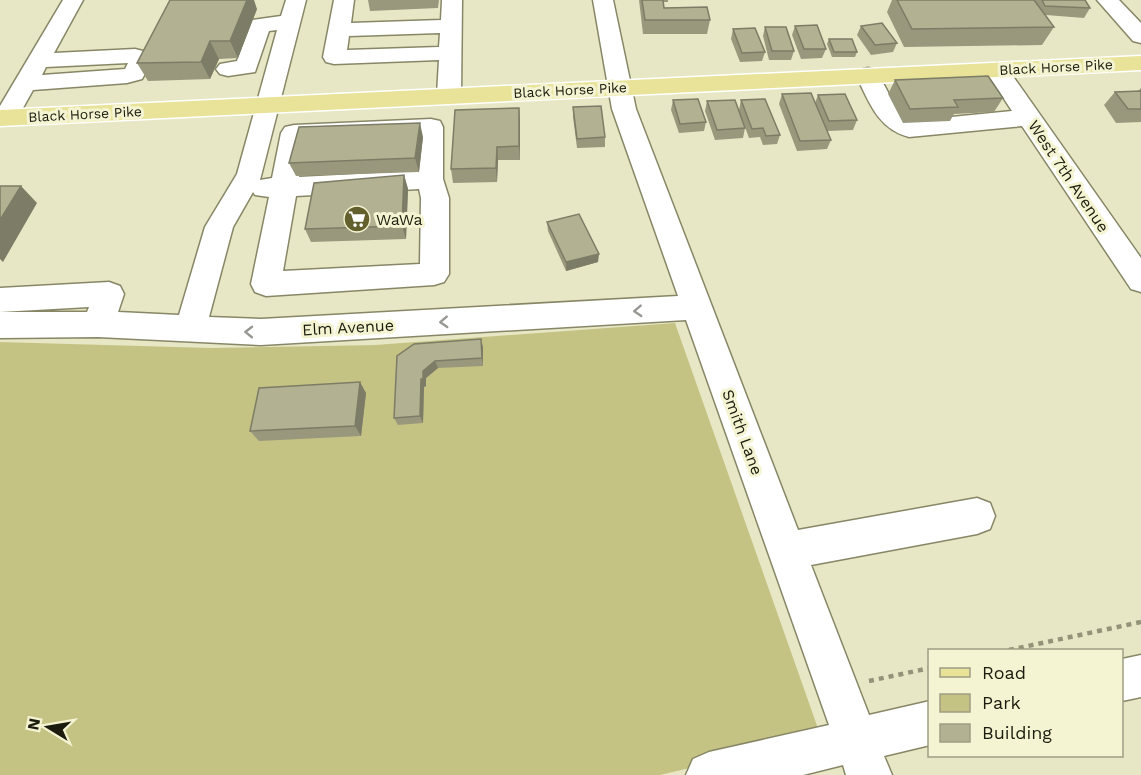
<svg xmlns="http://www.w3.org/2000/svg" width="1141" height="775" font-family="'Work Sans',sans-serif">
	<rect width="100%" height="100%" fill="#e8e7c5"/>
	<path fill="#c5c384" d="M675 323 821 737 660 775H0V342L211 348 375 345Z"/>
	<g fill="none" stroke-linecap="round" stroke-linejoin="round">
		<defs>
			<path id="minor" d="M63 0H83L54 53 135 49 143 51 152 61 142 79 127 83 33 90 14 124 0 125V106ZM128 63 125 69 42 75 46 67Z
				M286 0H306L260 180 272 178 281 133 285 127 294 125 431 119 440 121 443 127V179L449 198V274L444 282 434 285 266 296 255 292 251 284 269 197 255 195 253 192 233 227 209 317 261 319 678 296 612 109 593 0H613L636 109 798 530 977 498 990 503 995 516 990 529 977 534 811 565 869 715 930 701V745L884 756 892 775H846L843 765 803 775H686L693 759 709 752 829 725 686 320 261 345 98 337 0 338V312H87L89 307 0 312V288L109 282 120 286 124 294 118 312 179 315 205 227 237 174 277 30 269 31 255 72 228 76 220 74 216 69 220 64 237 61 252 20 281 16ZM418 136 417 171 299 177 305 141ZM419 189 421 198 420 264 283 271 296 196Z
				M334 0H354L351 23 441 20 442 0H462L461 95 457 100 449 102 441 100 437 95 439 60 334 64 326 62 323 57ZM440 33 439 47 347 50 349 36Z
				M1097 0H1119L1141 23V43L1133 41Z
				M997 63 1005 65 1141 258V292L1131 289 1022 126 909 137C878 129 869 102 856 75L860 70 868 68 876 70 897 109 911 121 1012 111 985 70 989 65Z
				M1141 655V697L1122 701V659Z"/>
			<path id="major" d="M1141 56V70L0 126V110Z"/>
		</defs>
		<use href="#minor" stroke="#878767" stroke-width="3"/>
		<use href="#major" stroke="#fff" stroke-width="3"/>
		<path stroke="#939379" stroke-width="4.5" stroke-dasharray="5 5" stroke-linecap="butt" d="M1009 650 1141 622
			M869 681 930 668"/>
		<use href="#minor" fill="#fff" fill-rule="evenodd"/>
		<use href="#major" fill="#e8e398" fill-rule="evenodd"/>
	</g>
	<path fill="#99987d" d="M368 0H439L438 8 370 11Z
		M639 0H668V2H663L664 8 710 20 707 34H643Z
		M892 0H1085L1090 8 1084 18 1046 15 1054 27 1042 45 904 47 887 12Z
		M257 9 238 58 219 59 210 79 148 81 137 63Z
		M795 26 826 49 822 58 801 59 792 35Z
		M861 26 897 43 893 52 871 55 857 35Z
		M765 27 794 51 791 60H769L763 36Z
		M733 29 765 52 762 61 740 62 731 39Z
		M829 39 857 52 855 57H832L827 44Z
		M895 80 1003 98 994 112 954 114 950 121 903 123 888 94Z
		M1141 88V122L1116 123 1104 105 1115 92 1138 91Z
		M782 94 815 103 818 95 857 120 853 130 827 131 831 140 827 149 797 151 779 104Z
		M673 100 706 122 704 131 679 133 671 110Z
		M741 100 780 135 777 144 763 145 760 137 749 138 741 116 745 128 743 138 715 140 705 111 707 101 739 110Z
		M573 107 605 137V147L577 148 573 117Z
		M519 108 520 122V160H498L497 182 453 183 451 169Z
		M423 137 419 172 296 176 289 163Z
		M404 175 408 189 406 239 311 242 305 229Z
		M547 222 598 262 566 271 548 231Z
		M483 347V366L438 368 426 378V386L424 387 423 423 398 425 394 418 397 356Z
		M366 393 361 436 259 441 250 431Z"/>
	<path fill="#7d7c66" d="M247 0H254L257 9 238 58 230 41Z
		M210 41 219 59 210 79 201 62Z
		M519 108 520 122V160L519 146Z
		M420 123 423 137 419 172 415 158Z
		M497 147 498 160 497 182 496 168Z
		M404 175 408 189 406 239 402 226Z
		M21 186 37 203 3 262 0 259V220Z
		M599 254 598 262 566 271V262Z
		M481 339 483 347V366L482 358Z
		M435 361 438 368 426 378V386L424 387 423 423 420 416 421 379 423 371Z
		M360 382 366 393 361 436 355 426Z"/>
	<path fill="#b2b191" stroke="#7d7c66" stroke-width="1.5" d="M170 0H247L230 41H210L201 62 137 63Z
		M642 0H663L664 8 707 7 710 20H645Z
		M897 0H1034L1054 27 912 29Z
		M1042 0H1085L1090 8 1045 6Z
		M882 23 897 43 875 45 861 26Z
		M817 25 826 49H804L795 26Z
		M765 27H786L794 51H772Z
		M755 28 765 52 742 53 733 29Z
		M829 39H852L857 52H834Z
		M988 76 1003 98 954 100 958 107 910 109 895 80Z
		M1141 91V109H1128L1115 92Z
		M811 93 831 140 800 141 782 94Z
		M845 94 857 120 829 121 818 95Z
		M698 99 706 122 680 124 673 100Z
		M765 99 780 135 766 136 763 128 752 129 741 100Z
		M735 100 745 128 717 130 707 101Z
		M601 106 605 137 577 139 573 107Z
		M519 108V146L497 147 496 168 451 169 455 110Z
		M420 123 415 158 289 163 299 127Z
		M404 175 402 226 305 229 314 183Z
		M0 186H21L0 220Z
		M579 214 599 254 566 262 547 222Z
		M481 339 482 358 435 361 423 371V379H421L420 416 394 418 397 356 414 344Z
		M360 382 355 426 250 431 259 388Z"/>
	<defs><path id="oneway-chevron" d="M-2-3.5L2.5 0L-2 3.5" fill="none" stroke-width="1.6" stroke-linecap="round" stroke-linejoin="round" transform="scale(1.5)"/></defs>
	<g stroke="#989893">
		<use href="#oneway-chevron" transform="translate(638 311) rotate(177)"/>
		<use href="#oneway-chevron" transform="translate(444 322) rotate(177)"/>
		<use href="#oneway-chevron" transform="translate(249 332) rotate(-179)"/>
	</g>
	<defs>
		<symbol id="supermarket-disc" viewBox="-11 -11 22 22"><circle r="9.5" fill="#63602d" stroke="#f5f4d2"/><path d="M-6-5.5h2.5l.6 2H6L4.5 2H-2.5L-4.4-4H-6ZM-1.5 3.2a1.3 1.3 0 1 0 .1 0ZM3 3.2a1.3 1.3 0 1 0 .1 0Z" fill="#fff"/></symbol>
	</defs>
	<g fill-rule="evenodd">
		<use href="#supermarket-disc" x="342" y="204" width="30" height="30"/>
	</g>
	<g text-anchor="middle" stroke-width="6" stroke-linejoin="round" paint-order="stroke">
		<g font-size="14" fill="#1b1b0e" stroke="#f5f4d2">
			<text transform="translate(1056 67) rotate(-3)" y="5">Black Horse Pike</text>
			<text transform="translate(570 90) rotate(-3)" y="5">Black Horse Pike</text>
			<text transform="translate(85 114) rotate(-3)" y="5">Black Horse Pike</text>
		</g>
		<g font-size="16" fill="#1b1b0e" stroke="#f5f4d2">
			<text transform="translate(1069 176) rotate(56)" y="6">West 7th Avenue</text>
			<text transform="translate(348 327) rotate(-3)" y="6">Elm Avenue</text>
			<text transform="translate(743 432) rotate(70)" y="6">Smith Lane</text>
		</g>
		<g font-size="16" fill="#1b1b0e" stroke="#f5f4d2" text-anchor="start">
			<text x="376" y="225">WaWa</text>
		</g>
	</g>
	<rect x="928" y="649" width="195" height="108" fill="#f5f4d2" stroke="#9e9d84" stroke-width="1.5"/>
	<rect x="940" y="668" width="30" height="9" fill="#e8e398" stroke="#9e9d84" stroke-width="1.5"/>
	<text x="982" y="679" font-size="18" fill="#1b1b0e">Road</text>
	<rect x="940" y="694" width="30" height="18" fill="#c5c384" stroke="#9e9d84" stroke-width="1.5"/>
	<text x="982" y="709" font-size="18" fill="#1b1b0e">Park</text>
	<rect x="940" y="724" width="30" height="18" fill="#b2b191" stroke="#9e9d84" stroke-width="1.5"/>
	<text x="982" y="739" font-size="18" fill="#1b1b0e">Building</text>
	<g transform="translate(48 727) rotate(281)" stroke="#f5f4d2" stroke-width="4.5" paint-order="stroke">
	<path d="M0-4.5L10 22L0 15L-10 22Z" fill="#1b1b0e"/>
	<text y="-9" font-size="16" font-weight="bold" text-anchor="middle" fill="#1b1b0e">N</text>
	</g>
</svg>
